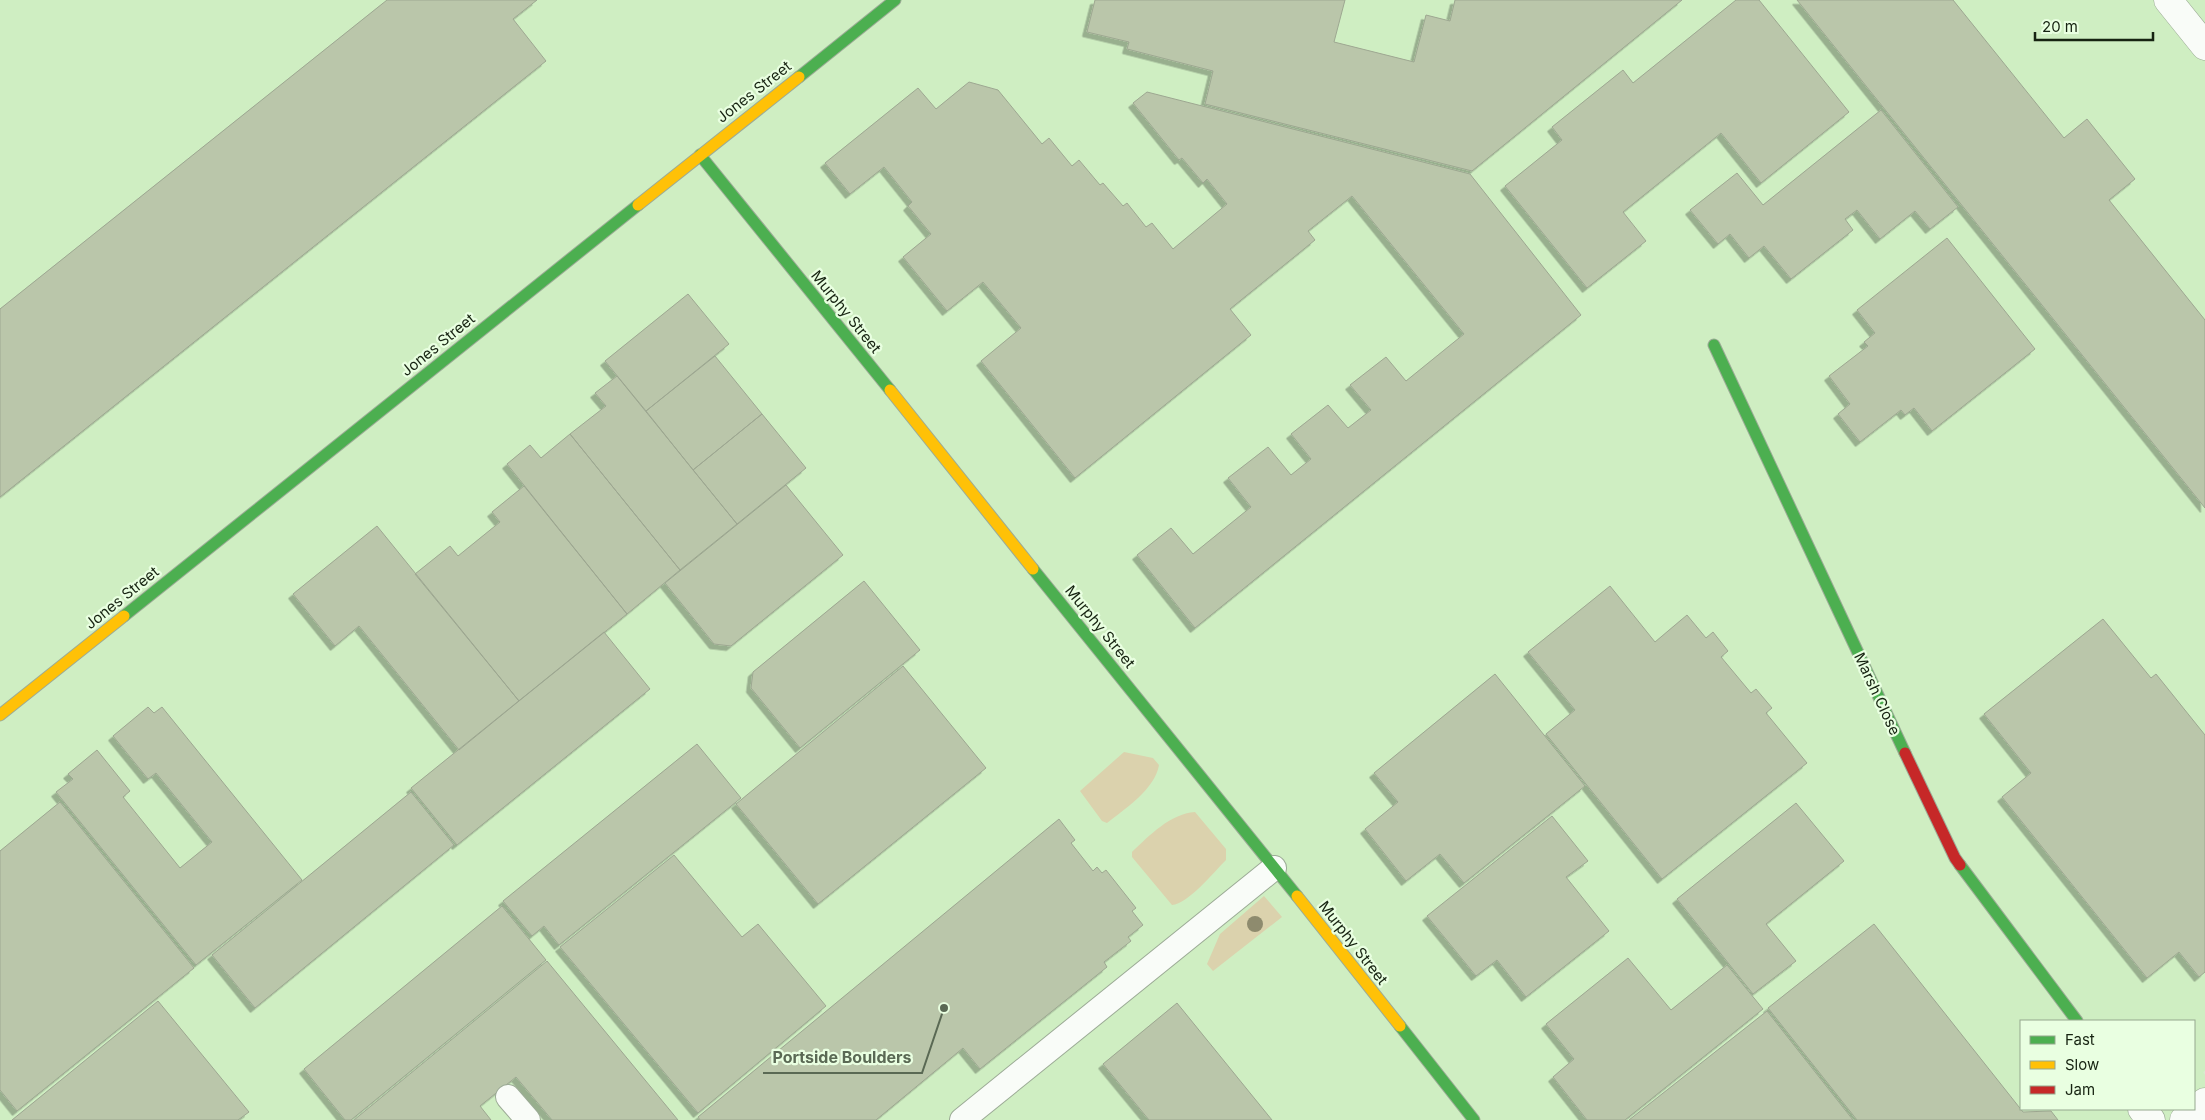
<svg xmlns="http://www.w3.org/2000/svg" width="2205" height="1120" font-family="Inter,sans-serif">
	<defs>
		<filter id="shadow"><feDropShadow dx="-4.5" dy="4.5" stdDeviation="0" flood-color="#0004"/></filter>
	</defs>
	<rect width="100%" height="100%" fill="#d8ebd0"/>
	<path fill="#cfeec2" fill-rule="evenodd" d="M0 0H2205V1071L2203 1072 2205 1075V1120H0ZM2021 1021H2194V1109H2021Z"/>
	<path fill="#dbd2ad" d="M1124 752 1153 758 1159 765C1155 789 1126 808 1107 823L1102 821 1080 791Z
		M1195 812 1226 849V860C1214 872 1188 904 1172 905L1132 857V852C1150 835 1170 814 1195 812Z
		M1264 896 1282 917 1213 971 1207 964 1220 934Z"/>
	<path fill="#bac6aa" stroke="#9da791" filter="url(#shadow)" d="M387 0H537L513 19 546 61 0 497V309Z
		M1095 0H1345L1334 42 1414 62 1426 15 1450 21 1455 0H1682L1472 171 1205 104 1213 71 1127 49 1129 42 1087 32Z
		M1736 0H1759L1849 112 1761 183 1721 133 1623 212 1646 241 1587 288 1505 186 1562 140 1552 127 1623 70 1633 83Z
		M1797 0H1953L2064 138 2087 119 2135 179 2109 200 2205 320V508Z
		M969 82 998 90 1042 144 1049 138 1072 166 1079 160 1100 185 1103 183 1123 206 1127 203 1146 227 1152 223 1173 249 1227 204 1207 179 1203 183 1182 158 1179 160 1133 103 1147 92 1470 174 1581 315 1195 628 1137 555 1171 528 1193 554 1251 507 1228 478 1268 447 1291 475 1311 459 1291 434 1328 405 1348 428 1371 410 1350 385 1386 357 1406 381 1464 334 1352 196 1308 231 1315 240 1230 309 1251 335 1075 478 981 361 1021 328 983 282 947 311 903 257 931 234 908 206 912 202 884 167 850 194 825 163 918 88 936 109Z
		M1881 110 1958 207 1930 229 1915 211 1880 239 1857 210 1845 219 1853 230 1791 279 1764 246 1749 258 1730 234 1718 244 1690 210 1737 173 1763 205Z
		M1947 238 2035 349 1932 431 1914 408 1905 415 1901 410 1860 442 1838 414 1850 404 1829 376 1868 346 1864 342 1875 333 1857 310Z
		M688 294 729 344 646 411 605 361Z
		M715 356 762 414 693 470 646 411Z
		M617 376 737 524 680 570 570 434 606 406 595 393Z
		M762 414 806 468 737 524 693 470Z
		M570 434 680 570 627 614 507 464 530 445 541 458Z
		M786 485 843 555 731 646 714 644 665 583Z
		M524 486 627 614 519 701 415 574 450 546 458 556 500 522 492 512Z
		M377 526 519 701 459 750 359 626 335 646 293 594Z
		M864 581 920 650 800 748 751 688 753 672Z
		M1610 586 1655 642 1687 615 1706 638 1713 632 1728 651 1721 657 1751 693 1756 689 1772 708 1766 713 1807 763 1662 879 1546 734 1575 710 1528 652Z
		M2103 619 2151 678 2156 674 2205 735V972L2199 977 2179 952 2147 978 2002 797 2031 773 1984 714Z
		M604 632 650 689 457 845 411 788Z
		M903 666 986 768 818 904 736 804Z
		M1495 674 1585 786 1464 883 1440 854 1406 881 1365 829 1398 802 1374 773Z
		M148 707 154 713 162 707 302 880 196 965 56 792 73 779 68 774 97 750 130 791 123 797 180 868 212 842 156 773 148 779 113 736Z
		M697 744 741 798 559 945 544 926 532 936 503 901Z
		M411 792 454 845 255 1008 212 955Z
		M60 802 194 968 17 1111 0 1090V851Z
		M1796 803 1844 861 1766 924 1796 961 1753 994 1677 899Z
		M1552 816 1588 861 1566 877 1609 931 1526 997 1497 960 1476 976 1427 916Z
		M1059 819 1075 840 1071 843 1093 871 1097 867 1102 873 1106 870 1136 908 1132 911 1143 925 1128 937 1131 941 1104 962 1107 967 980 1069 963 1048 876 1120H700L698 1117Z
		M674 855 742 937 758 924 826 1006 698 1113 560 947Z
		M502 906 546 960 351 1120H345L304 1069Z
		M1874 924 2023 1112 2051 1111 2058 1120H1857L1768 1008Z
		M1628 958 1671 1010 1727 965 1763 1009 1625 1120H1587L1553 1077 1574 1059 1546 1024Z
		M547 961 678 1120H552L516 1077 480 1106 491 1120H354Z
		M158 1001 249 1112 238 1120H12Z
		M1177 1003 1272 1120H1149L1103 1064Z
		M1767 1011 1853 1120H1629Z"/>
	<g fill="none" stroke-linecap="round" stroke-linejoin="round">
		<defs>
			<path id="lane" d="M508 1097 528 1120
				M962 1120 1274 868"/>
			<path id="street" d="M2168 0 2205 46
				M2142 1109 2151 1120
				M2184 1120 2205 1102"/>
			<path id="fast" d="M799 77 895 0
				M700 155 890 390
				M1714 345 1905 753
				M1033 569 1297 896
				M124 616 638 205
				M1960 865 2077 1021
				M1400 1026 1474 1120"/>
			<path id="slow" d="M638 205 799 77
				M890 390 1033 569
				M0 715 124 616
				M1297 896 1400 1026"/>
			<path id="jam" d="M1905 753 1955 858 1960 865"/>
		</defs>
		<use href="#lane" stroke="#9cab96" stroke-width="26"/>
		<use href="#street" stroke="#9cab96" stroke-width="29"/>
		<use href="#fast" stroke="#9cab96" stroke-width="13"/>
		<use href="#slow" stroke="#9cab96" stroke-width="13"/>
		<use href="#jam" stroke="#9cab96" stroke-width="13"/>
		<use href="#lane" stroke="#f9fcf8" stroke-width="24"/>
		<use href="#street" stroke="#f9fcf8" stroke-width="28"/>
		<use href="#fast" stroke="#4caf50" stroke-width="11"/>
		<use href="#slow" stroke="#ffc107" stroke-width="11"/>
		<use href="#jam" stroke="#c62828" stroke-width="11"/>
	</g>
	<circle fill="#8e8b6e" cx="1255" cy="924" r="8"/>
	<g text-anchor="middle" stroke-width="4.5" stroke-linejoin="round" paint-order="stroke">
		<g font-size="15" fill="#162311" stroke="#e9ffe1">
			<text transform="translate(754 92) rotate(-38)" y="5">Jones Street</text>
			<text transform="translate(846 312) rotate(51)" y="5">Murphy Street</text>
			<text transform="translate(438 345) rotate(-39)" y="5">Jones Street</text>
			<text transform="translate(122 598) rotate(-39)" y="5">Jones Street</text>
			<text transform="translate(1100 627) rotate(51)" y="5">Murphy Street</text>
			<text transform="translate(1877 694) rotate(65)" y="5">Marsh Close</text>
			<text transform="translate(1353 943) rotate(52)" y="5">Murphy Street</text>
		</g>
	</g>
	<path fill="none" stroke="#5a6954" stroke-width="2" d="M944 1008L922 1073H763"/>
	<circle fill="#5a6954" stroke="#e9ffe1" stroke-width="2" cx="944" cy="1008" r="5"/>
	<g font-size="16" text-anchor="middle" font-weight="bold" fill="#5a6954" stroke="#e9ffe1" stroke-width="4.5" stroke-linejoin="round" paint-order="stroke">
		<text x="842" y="1063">Portside Boulders</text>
	</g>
	<rect x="2020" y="1020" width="175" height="90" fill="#e9ffe1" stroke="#95a78e"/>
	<rect x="2030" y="1036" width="25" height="8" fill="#4caf50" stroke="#95a78e"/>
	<text x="2065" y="1045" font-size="15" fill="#162311">Fast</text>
	<rect x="2030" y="1061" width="25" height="8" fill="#ffc107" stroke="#95a78e"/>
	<text x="2065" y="1070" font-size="15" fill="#162311">Slow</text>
	<rect x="2030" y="1086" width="25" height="8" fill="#c62828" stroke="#95a78e"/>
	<text x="2065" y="1095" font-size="15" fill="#162311">Jam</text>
	<path d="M2035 32v8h118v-8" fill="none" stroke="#162311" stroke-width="2.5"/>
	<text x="2042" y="32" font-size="15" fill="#162311" stroke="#e9ffe1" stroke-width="4" paint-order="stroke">20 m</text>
</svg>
